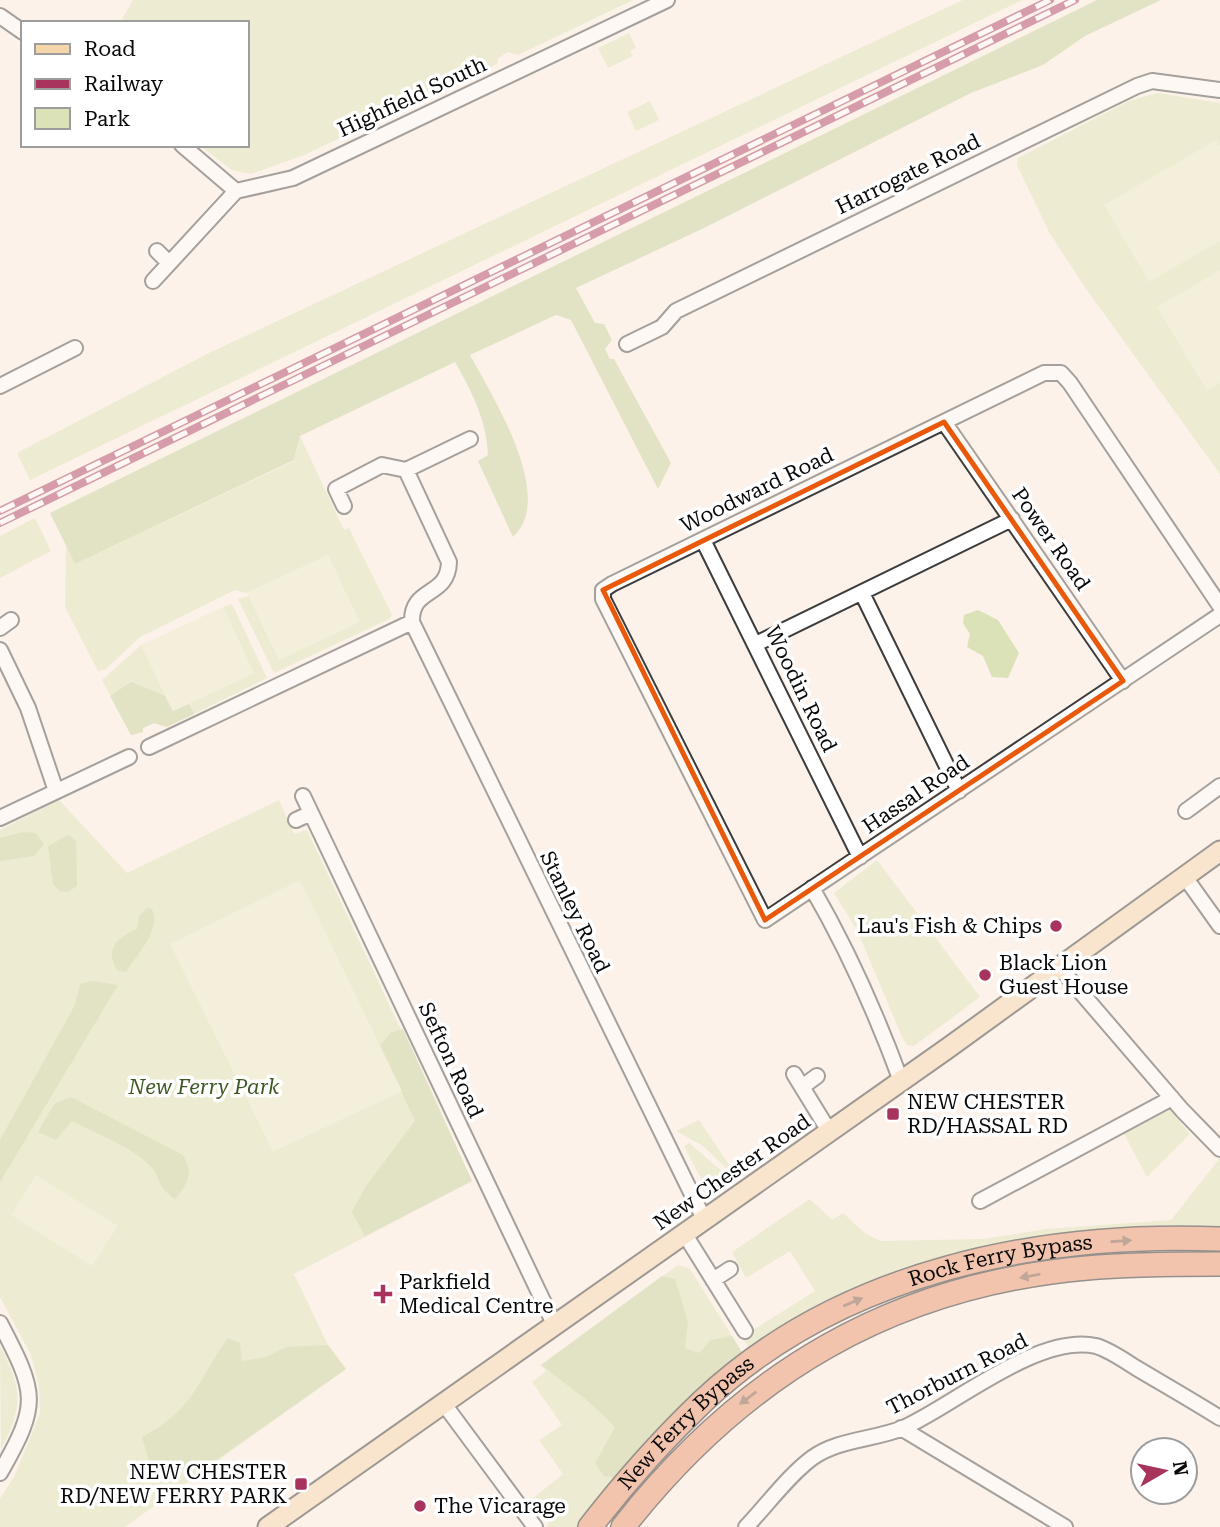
<svg xmlns="http://www.w3.org/2000/svg" width="1220" height="1527" font-family="'Roboto Serif',serif">
	<rect width="100%" height="100%" fill="#fcf2e9"/>
	<path fill="#dbe2b7" d="M133 0H633L518 55 508 52 498 58 497 64 304 155 251 174 232 170 199 145H247V23H120Z
		M963 0H1022L30 480 17 453 207 354Z
		M629 33 636 48 630 51 633 56 608 68 598 48Z
		M1158 93 1220 103V474L1084 286 1049 232 1017 165 1018 158 1129 101Z
		M650 101 659 120 636 131 627 112Z
		M300 436 344 530 349 528 392 615 389 619 274 673 238 599 249 596 279 660 359 622 328 555 247 593 235 590 140 637 106 669 98 671 65 607 66 546 75 564 294 461Z
		M35 518 51 551 0 578V536Z
		M232 604 267 678 167 727 154 723 143 728V732L131 735 102 680 141 645 173 711 253 673 223 607Z
		M978 610 998 620 1019 653 1008 678 992 677 983 656 967 647 970 634 963 623 964 615Z
		M59 800 127 873 279 800 294 834 307 830 472 1181 294 1274 328 1345 346 1369 125 1527H0V1499L15 1475 40 1413 39 1386 31 1355 0 1297V830Z
		M877 860 980 997 914 1046 907 1045 902 1037 857 930 834 893Z
		M1170 1110 1190 1134 1147 1177 1124 1134Z
		M699 1120 734 1172 725 1167 703 1146 676 1131Z
		M689 1143 723 1172 724 1178 707 1190 684 1146Z
		M1220 1158V1230C1093 1226 969 1240 852 1292 817 1308 784 1331 750 1350L742 1337 815 1291 790 1251 746 1278 732 1252 810 1199 832 1220 843 1213 865 1233 880 1241 983 1239 1047 1229 1171 1220Z
		M678 1265 690 1269 745 1357 581 1527H547L550 1519 547 1513 536 1512 531 1500 563 1474 539 1440 562 1425 532 1382 546 1371 541 1365Z
		M0 1346C23 1390 23 1406 1 1450Z"/>
	<path fill="#c3d198" d="M1097 0H1161L1085 36 1043 65 971 93 704 228 576 288 595 323 604 324 612 340 605 349 610 359H614L671 463 658 489 571 320 556 315 470 355C491 394 557 497 513 537L478 461 488 455C487 421 471 390 455 362L300 436 294 460 75 564 50 513Z
		M131 682 165 696 173 711 189 704 194 714 167 727 154 723 143 728V732L131 735 110 696Z
		M23 832 36 833 44 844 34 856 0 861V838Z
		M68 835 76 841 77 886 68 892 60 891 53 884 48 846Z
		M147 908 152 909C161 931 138 953 126 972L117 970C104 948 118 938 137 929L139 916Z
		M92 981 118 985 0 1182V1140L75 1005 80 984Z
		M403 1029 472 1181 365 1236 352 1212 366 1186 415 1121 380 1046 390 1033Z
		M71 1097 183 1155C194 1174 188 1183 175 1199 157 1186 163 1184 153 1169 139 1150 93 1132 72 1121L56 1140 38 1132 54 1104Z
		M662 1276 675 1279 688 1322 685 1348 699 1353 711 1340 732 1336 745 1357 619 1479 604 1476 595 1463 615 1427 588 1401 541 1365Z
		M228 1338 240 1343 242 1361 263 1358 287 1347 328 1345 346 1369 199 1472 188 1466 167 1474 152 1472 142 1437C194 1410 196 1383 228 1338Z"/>
	<path fill="#e9eac8" d="M1216 140 1220 146V241L1149 282 1104 205Z
		M1220 270V383L1207 391 1157 307Z
		M328 555 360 622 279 660 247 593Z
		M223 607 254 673 173 711 141 645Z
		M300 880 402 1091 273 1152 170 944Z
		M36 1175 118 1226 92 1266 11 1215Z"/>
	<g fill="none" stroke-linecap="round" stroke-linejoin="round">
		<defs>
			<path id="minor" d="M0 16 23 32
				M182 145 236 191
				M236 191 293 178 667 0
				M157 251 169 263
				M153 281 236 191
				M627 344 662 327 676 311 1137 86 1152 81 1220 90
				M0 386 75 348
				M944 422 1123 681
				M406 470 470 439
				M344 506 336 489 382 465 406 470 449 562C448 598 411 586 412 622L704 1219
				M703 540 860 857
				M862 593 959 791
				M1220 606 1070 383 1061 373H1044L612 584 603 590V599L765 920 1220 615
				M0 628 11 620
				M756 644 1012 519
				M0 650 28 708 56 791
				M149 747 412 622
				M303 796 554 1324
				M1186 811 1220 786
				M0 818 129 757
				M296 820 311 813
				M1185 877 1220 926
				M812 888C848 950 876 1013 901 1081
				M1060 968 1182 1110 1220 1149
				M794 1074 829 1131
				M802 1087 817 1076
				M980 1201 1172 1098
				M684 1233 745 1331
				M713 1280 730 1269
				M0 1323C37 1394 40 1403 0 1473
				M444 1404 535 1527
				M901 1428 1065 1527
				M746 1527C767 1505 788 1476 812 1458 838 1439 874 1440 903 1428 953 1406 1038 1333 1096 1346 1110 1350 1125 1361 1138 1369 1165 1385 1193 1401 1220 1418"/>
			<path id="secondary" d="M268 1527 948 1048 1220 851"/>
			<g id="trunk">
				<path id="s1" d="M590 1527C625 1482 662 1440 703 1401 840 1272 1037 1232 1220 1239"/>
				<path d="M623 1527C743 1374 892 1285 1087 1268 1131 1264 1176 1264 1220 1264"/>
			</g>
		</defs>
		<use href="#minor" stroke="#3c3c3c" stroke-width="18"/>
		<use href="#secondary" stroke="#2b2b2b" stroke-width="23"/>
		<use href="#trunk" stroke="#1a1a1a" stroke-width="26"/>
		<use href="#minor" stroke="#fff" stroke-width="14"/>
		<use href="#secondary" stroke="#f5d6ab" stroke-width="19"/>
		<use href="#trunk" stroke="#e68c66" stroke-width="23"/>
		<defs>
			<path id="rail" d="M0 511 1050 0
				M0 523 1075 0"/>
		</defs>
		<use href="#rail" stroke="#a8335d" stroke-width="8"/>
		<use href="#rail" stroke="#fff" stroke-width="5" stroke-dasharray="16" stroke-linecap="butt"/>
	</g>
	<defs><path id="oneway-solid" d="M-6-.8H1V-3.2L6.5 0L1 3.2V.8H-6Z" transform="scale(1.75)"/></defs>
	<g fill="#784a38">
		<use href="#oneway-solid" transform="translate(1121 1241) rotate(-4)"/>
		<use href="#oneway-solid" transform="translate(1030 1276) rotate(170)"/>
		<use href="#oneway-solid" transform="translate(853 1302) rotate(-23)"/>
		<use href="#oneway-solid" transform="translate(748 1398) rotate(143)"/>
	</g>
	<path d="M0 0H1220V1527H0ZM944 422 1123 681 765 920 603 590Z" fill="#fcf2e9" fill-opacity=".55" fill-rule="evenodd"/>
	<path fill="none" stroke="#e8590c" stroke-width="5" stroke-linejoin="round" d="M944 422 1123 681 765 920 603 590Z"/>
	<g fill="#a8335d" stroke="#fff" stroke-width="2.5">
		<circle cx="1056" cy="926" r="7"/>
		<circle cx="985" cy="975" r="7"/>
		<rect x="886" y="1107" width="14" height="14" rx="3.5"/>
		<path d="M379.5 1283.5h7v7h7v7h-7v7h-7v-7h-7v-7h7z"/>
		<rect x="294" y="1477" width="14" height="14" rx="3.5"/>
		<circle cx="420" cy="1506" r="7"/>
	</g>
	<g text-anchor="middle" stroke-width="7" stroke-linejoin="round" paint-order="stroke">
		<g font-size="21" fill="#090909" stroke="#fff">
			<text transform="translate(412 97) rotate(-25)" y="7">Highfield South</text>
			<text transform="translate(908 174) rotate(-26)" y="7">Harrogate Road</text>
			<text transform="translate(757 490) rotate(-26)" y="7">Woodward Road</text>
			<text transform="translate(1051 539) rotate(55)" y="7">Power Road</text>
			<text transform="translate(801 689) rotate(64)" y="7">Woodin Road</text>
			<text transform="translate(916 794) rotate(-34)" y="7">Hassal Road</text>
			<text transform="translate(575 912) rotate(64)" y="7">Stanley Road</text>
			<text transform="translate(451 1060) rotate(65)" y="7">Sefton Road</text>
			<text transform="translate(732 1172) rotate(-35)" y="7">New Chester Road</text>
			<text dy="7" stroke="none"><textPath href="#s1" startOffset="504">Rock Ferry Bypass</textPath></text>
			<text transform="translate(957 1374) rotate(-27)" y="7">Thorburn Road</text>
			<text dy="7" stroke="none"><textPath href="#s1" startOffset="142">New Ferry Bypass</textPath></text>
		</g>
		<g font-size="21" fill="#090909" stroke="#fff" text-anchor="start">
			<text x="1042" y="933" text-anchor="end">Lau's Fish &amp; Chips</text>
			<text x="999" y="970">Black Lion<tspan x="999" dy="24">Guest House</tspan></text>
			<text x="907" y="1109">NEW CHESTER<tspan x="907" dy="24">RD/HASSAL RD</tspan></text>
			<text x="399" y="1289">Parkfield<tspan x="399" dy="24">Medical Centre</tspan></text>
			<text x="287" y="1479" text-anchor="end">NEW CHESTER<tspan x="287" dy="24">RD/NEW FERRY PARK</tspan></text>
			<text x="434" y="1513">The Vicarage</text>
		</g>
		<g font-size="21" font-style="italic" fill="#3f5823" stroke="#fff">
			<text x="204" y="1094">New Ferry Park</text>
		</g>
	</g>
	<rect x="21" y="21" width="228" height="126" fill="#ffffff" stroke="#9d9d9d" stroke-width="2"/>
	<rect x="35" y="44" width="35" height="10" fill="#f5d6ab" stroke="#9d9d9d" stroke-width="2"/>
	<text x="84" y="56" font-size="21" fill="#090909">Road</text>
	<rect x="35" y="79" width="35" height="10" fill="#a8335d" stroke="#9d9d9d" stroke-width="2"/>
	<text x="84" y="91" font-size="21" fill="#090909">Railway</text>
	<rect x="35" y="108" width="35" height="21" fill="#dbe2b7" stroke="#9d9d9d" stroke-width="2"/>
	<text x="84" y="126" font-size="21" fill="#090909">Park</text>
	<g transform="translate(1164 1471) rotate(81)"><circle r="33" fill="#ffffff" stroke="#9d9d9d" stroke-width="2"/>
	<path d="M0-5L12 26L0 18L-12 26Z" fill="#a8335d"/>
	<text y="-10" font-size="19" font-weight="bold" text-anchor="middle" fill="#090909">N</text>
	</g>
</svg>
